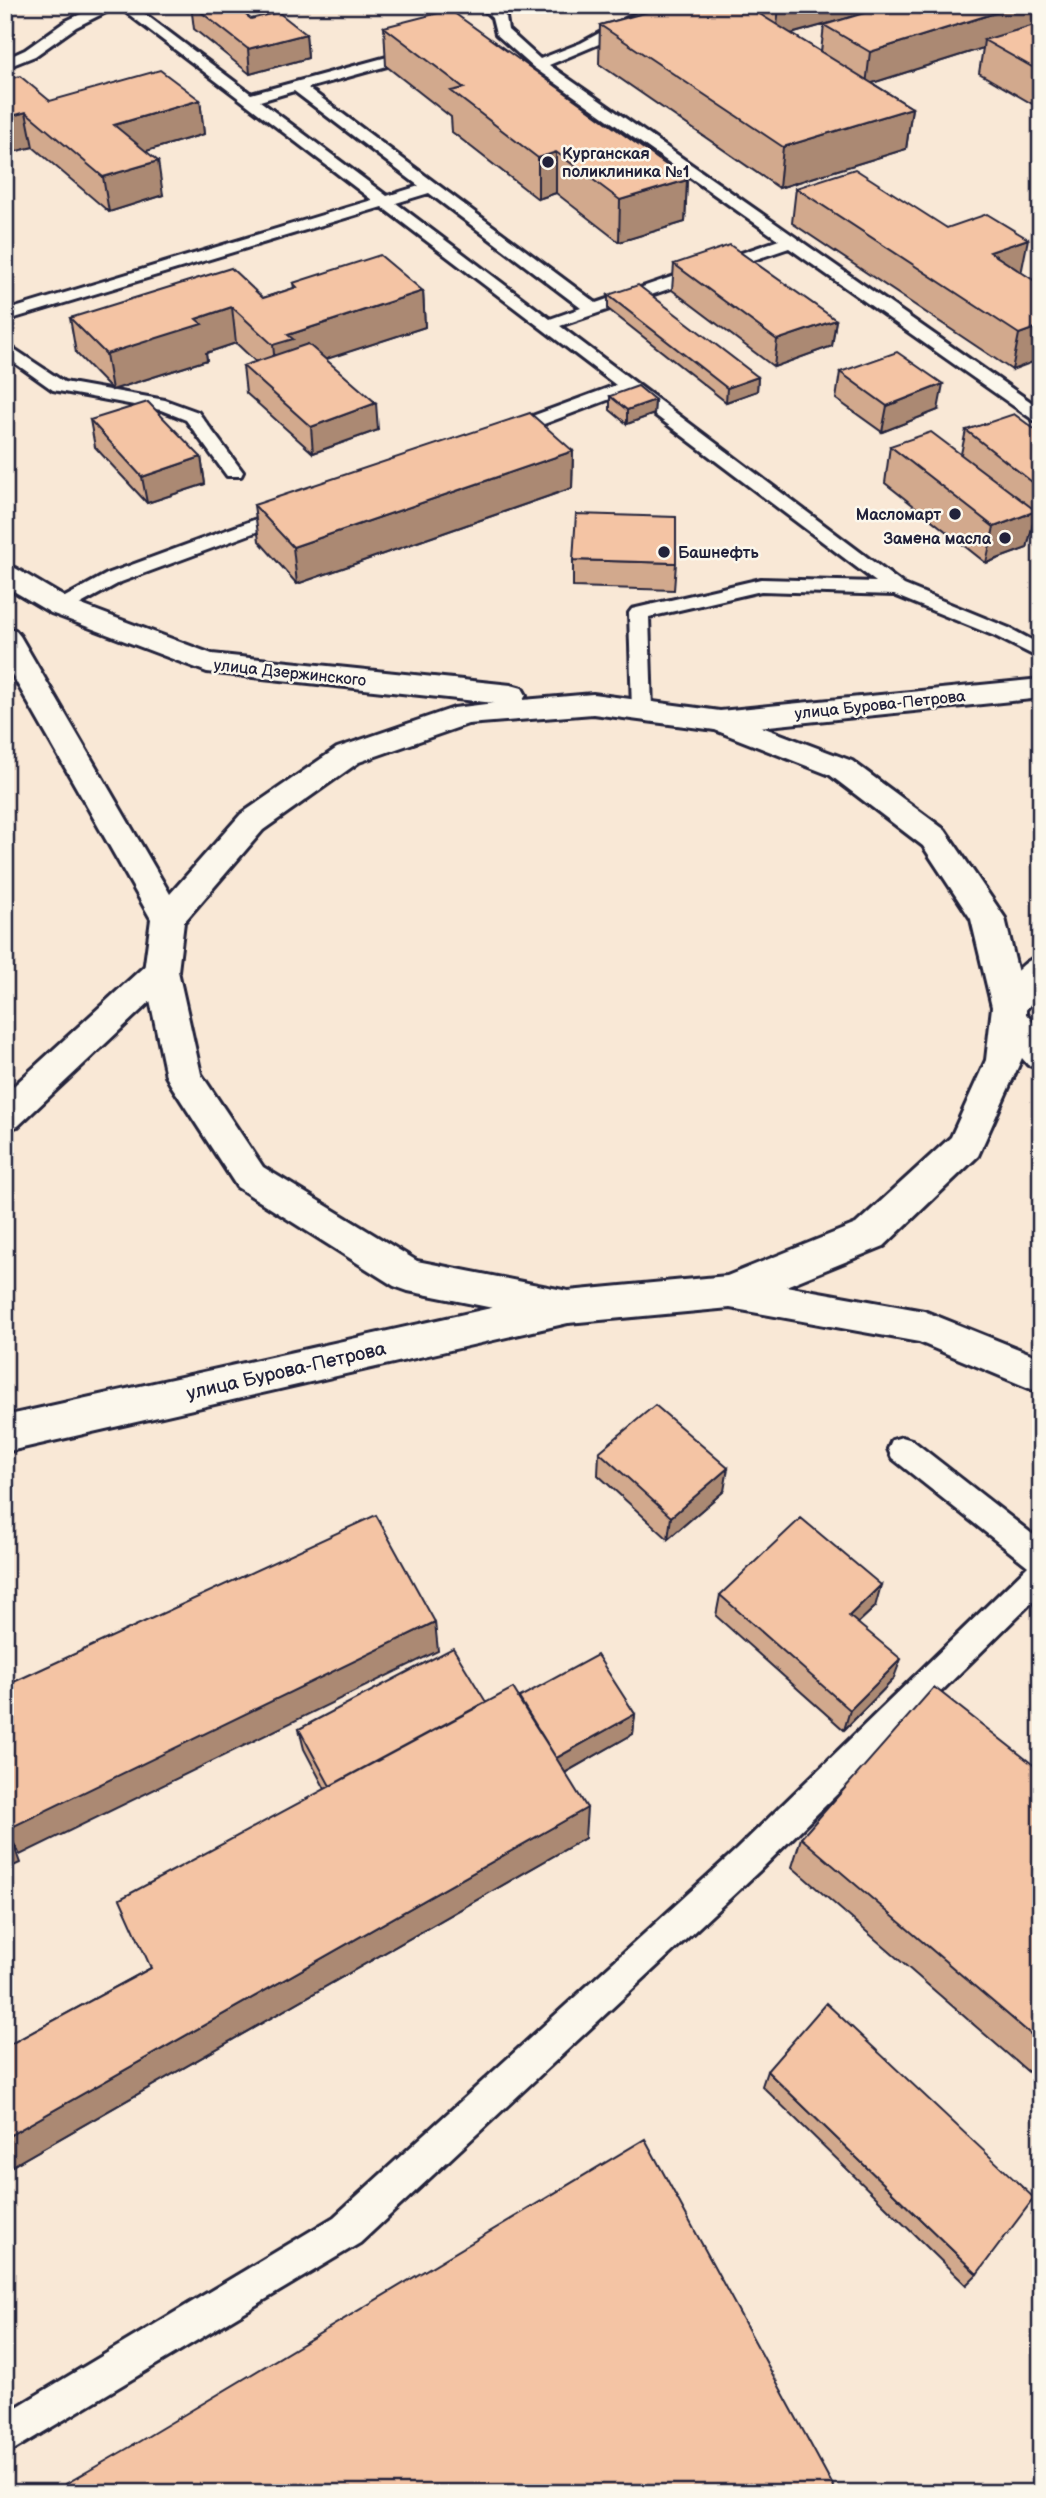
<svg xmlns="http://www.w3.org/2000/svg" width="1046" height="2498" font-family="'Balsamiq Sans',sans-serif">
	<rect width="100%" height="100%" fill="#f9e8d6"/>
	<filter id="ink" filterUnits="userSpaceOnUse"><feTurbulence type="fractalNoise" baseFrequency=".0143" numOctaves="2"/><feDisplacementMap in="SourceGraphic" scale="14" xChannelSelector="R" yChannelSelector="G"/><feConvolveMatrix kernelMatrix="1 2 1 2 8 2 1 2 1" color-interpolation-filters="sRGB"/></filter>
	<g filter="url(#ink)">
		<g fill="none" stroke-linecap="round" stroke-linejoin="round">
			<defs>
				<path id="service" d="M100 5H133L251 94 413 50H423V56L308 88 596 303 779 240 533 67 496 34 492 18 479 5H494L506 17 508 30 540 59 581 43 651 5H668L606 41 549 65 1041 409V422L1035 421 789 248 560 326 904 585 1009 628 1041 645V659L995 636 894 595 761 591 649 617 652 710 649 715H635L632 710 629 613 632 609 761 579 876 582 626 393 512 436H500L497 432 500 428 616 385 382 207 5 321V311L372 200 118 6 76 27 35 56 5 68V59L25 50 66 21ZM294 91 419 186 387 196 260 101ZM429 193 581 308 550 319 396 203Z
					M5 343 64 382 165 400 198 412 243 472 241 476H227L186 420 161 410 53 390 5 356Z
					M289 507 298 513 296 517 121 582 68 611H54L51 607 54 603 107 574Z
					M902 1437 912 1440 1041 1541V1593L758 1872 360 2243 5 2455V2414L334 2217 736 1850 1028 1566 892 1458 888 1449 892 1440Z"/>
				<path id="secondary" d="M1041 679V698L720 731 709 728 705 721 709 714 720 711Z
					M1041 955V991L1021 1016 1009 1020 997 1016 992 1007C1002 988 1020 961 1041 955Z
					M161 959 173 962 178 971 173 980 18 1126 5 1130V1094L149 962Z
					M568 1291 582 1296 588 1307 582 1318 568 1323 5 1452V1416Z"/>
				<path id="primary" d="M5 565 15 568 71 601 212 654 511 685 522 688 526 695 523 700 593 694 720 711 852 761 945 830 1005 918 1026 1007V1014L1041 1032V1069L1028 1065 1022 1058 978 1156 884 1246 786 1286 924 1311 1041 1358V1393L919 1342 730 1308 568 1323 408 1291 394 1286 237 1187 171 1085 166 1076 144 971 151 919 5 662V627L15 630 20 636 170 894 241 814 337 748 454 708 494 703 207 672 51 613 5 586ZM593 714 715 730 830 775 923 846 971 919 992 1007 986 1060 951 1137 856 1224 727 1276 568 1291 417 1261 263 1167 201 1074 178 971 184 922 263 830 359 762 468 724Z"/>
			</defs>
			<use href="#service" stroke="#22223b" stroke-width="6"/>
			<use href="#secondary" stroke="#22223b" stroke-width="6"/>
			<use href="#primary" stroke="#22223b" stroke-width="6"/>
			<use href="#service" fill="#fbf7ec" fill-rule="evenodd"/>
			<use href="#secondary" fill="#fbf7ec" fill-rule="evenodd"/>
			<use href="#primary" fill="#fbf7ec" fill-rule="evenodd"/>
		</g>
		<path fill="#d2a98d" stroke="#22223b" stroke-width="2" fill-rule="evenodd" d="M191 5 251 19 306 34 308 58 250 74 194 29Z
			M673 5H1041V109L979 73 983 48 872 83 912 108 906 149 779 188 599 64 600 25ZM851 17 824 25 821 52 791 34Z
			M384 27 687 180 685 222 619 242 556 193 538 199 452 132 451 117 386 66Z
			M5 80 50 101 200 100 204 134 146 151 163 195 109 212 33 147 5 154Z
			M796 188 947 228 1041 285 1012 370 792 223Z
			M674 264 836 320 832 346 774 367 672 290Z
			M293 283 423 291 425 327 325 359 378 430 313 453 246 393 243 366 256 362 236 343 206 353 207 360 112 390 76 353 70 318 263 298 294 288Z
			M608 295 758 377 757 391 726 402 608 309Z
			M840 372 938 410 882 432 836 399Z
			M610 396 655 400 654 414 627 424 610 410Z
			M90 420 201 457 205 484 147 503 95 447Z
			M966 430 1041 434V521L1035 516 1027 548 986 563 885 483 890 446 961 454Z
			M573 451 572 488 297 584 259 541 254 505Z
			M573 560 676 563 674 590 573 587Z
			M599 1452 724 1491 668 1539 598 1475Z
			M720 1595 875 1607 858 1623 893 1680 844 1730 716 1616Z
			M518 1698 635 1714 633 1734 565 1773 585 1838 5 2170V2047L151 1968 325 1789 304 1749 299 1729Z
			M1041 1771V2083L792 1867 801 1838Z
			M767 2071 977 2274 966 2285 762 2086Z"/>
		<path fill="#ab8973" stroke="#22223b" stroke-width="2" d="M534 5H553L534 10Z
			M779 5H895L776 38Z
			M1021 5H1041V30L984 40 983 48 866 85 870 52Z
			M306 34 308 58 250 74 248 49Z
			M200 100 204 134 119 159 114 125Z
			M912 108 906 149 779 188 783 147Z
			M26 112 33 147 5 154V118Z
			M556 152V193L538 199V158Z
			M158 161 163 195 109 212 103 177Z
			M687 180 685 222 619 242 620 200Z
			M1028 239 1021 274 990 252Z
			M423 291 425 327 296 369 277 381 273 345 288 335Z
			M232 307 236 343 206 353 207 360 112 390 106 354 196 319Z
			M836 320 832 346 774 367 777 340Z
			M1041 326V359L1012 370 1019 334Z
			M758 377 757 391 726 402 727 388Z
			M943 384 938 410 882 432 887 406Z
			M655 400 654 414 627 424V410Z
			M376 403 378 430 313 453 311 427Z
			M573 451 572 488 297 584 293 547Z
			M201 457 205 484 147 503 142 477Z
			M1036 511 1027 548 986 563 994 527Z
			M728 1468 724 1491 668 1539 671 1517Z
			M881 1585 875 1607 843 1637 849 1616Z
			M435 1622 438 1651 20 1855 11 1838 20 1863 5 1870V1824Z
			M901 1659 893 1680 844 1730 850 1710Z
			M635 1714 633 1734 550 1781V1762Z
			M587 1808 585 1838 5 2170V2138Z"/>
		<path fill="#f4c4a4" stroke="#22223b" stroke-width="2" d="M192 5H233L251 19 278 12 306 34 248 49Z
			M673 5H745L912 108 783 147 600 25Z
			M891 5H1021L870 52 824 25Z
			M450 10 687 180 620 200 556 152 538 158 451 91 464 88 384 27Z
			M1041 23V72L984 40Z
			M160 70 200 100 114 125 158 161 103 177 26 112 5 118V80L20 76 50 101Z
			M855 169 947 228 987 214 1028 239 990 252 1041 285V326L1019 334 796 188Z
			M730 245 836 320 777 340 674 264Z
			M380 255 423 291 288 335 293 339 273 345 232 307 196 319 202 324 106 354 70 318 231 268 263 298 297 287 293 283Z
			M638 285 758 377 727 388 608 295Z
			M308 344 376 403 311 427 243 366Z
			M897 352 943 384 887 406 840 372Z
			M638 386 655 400 627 410 610 396Z
			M148 402 201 457 142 477 90 420Z
			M530 413 573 451 293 547 254 505Z
			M1014 414 1041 434V489L966 430Z
			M931 432 1036 511 994 527 890 446Z
			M576 514 676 517V563L573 560Z
			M655 1405 728 1468 671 1517 599 1452Z
			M376 1515 435 1622 6 1830 5 1686Z
			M801 1518 881 1585 849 1616 901 1659 850 1710 720 1595Z
			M453 1648 486 1702 330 1786 299 1729Z
			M597 1655 635 1714 556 1758 518 1698Z
			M934 1687 1041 1771V2043L801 1838Z
			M513 1688 587 1808 5 2138V2047L151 1968 120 1899Z
			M5 1833 10 1844 5 1847Z
			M826 2003 1034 2198 977 2274 767 2071Z
			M645 2139 837 2493H50L130 2447Z"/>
	</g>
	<g fill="#22223b" stroke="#fbf7ec" stroke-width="2.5">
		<circle cx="548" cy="162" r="7"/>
		<circle cx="955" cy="514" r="7"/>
		<circle cx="1005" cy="538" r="7"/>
		<circle cx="664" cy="552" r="7"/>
	</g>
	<g text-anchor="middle" stroke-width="5" stroke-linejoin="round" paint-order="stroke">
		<g font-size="16" font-weight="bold" fill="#22223b" stroke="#fbf7ec" text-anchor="start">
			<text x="562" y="159">Курганская<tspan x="562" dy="18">поликлиника №1</tspan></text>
			<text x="941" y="520" text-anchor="end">Масломарт</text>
			<text x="991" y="544" text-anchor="end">Замена масла</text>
			<text x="678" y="558">Башнефть</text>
		</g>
		<g font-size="16" fill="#22223b" stroke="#fbf7ec">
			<text transform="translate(290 672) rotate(6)" y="6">улица Дзержинского</text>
			<text transform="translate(880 704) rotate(-6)" y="6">улица Бурова-Петрова</text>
		</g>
		<g font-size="19" fill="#22223b" stroke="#fbf7ec">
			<text transform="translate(286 1370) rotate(-13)" y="7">улица Бурова-Петрова</text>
		</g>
	</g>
	<rect width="1046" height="2498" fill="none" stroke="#fbf7ec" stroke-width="28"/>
	<rect x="14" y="14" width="1018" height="2470" fill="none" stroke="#22223b" stroke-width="2.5" filter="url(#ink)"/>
</svg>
